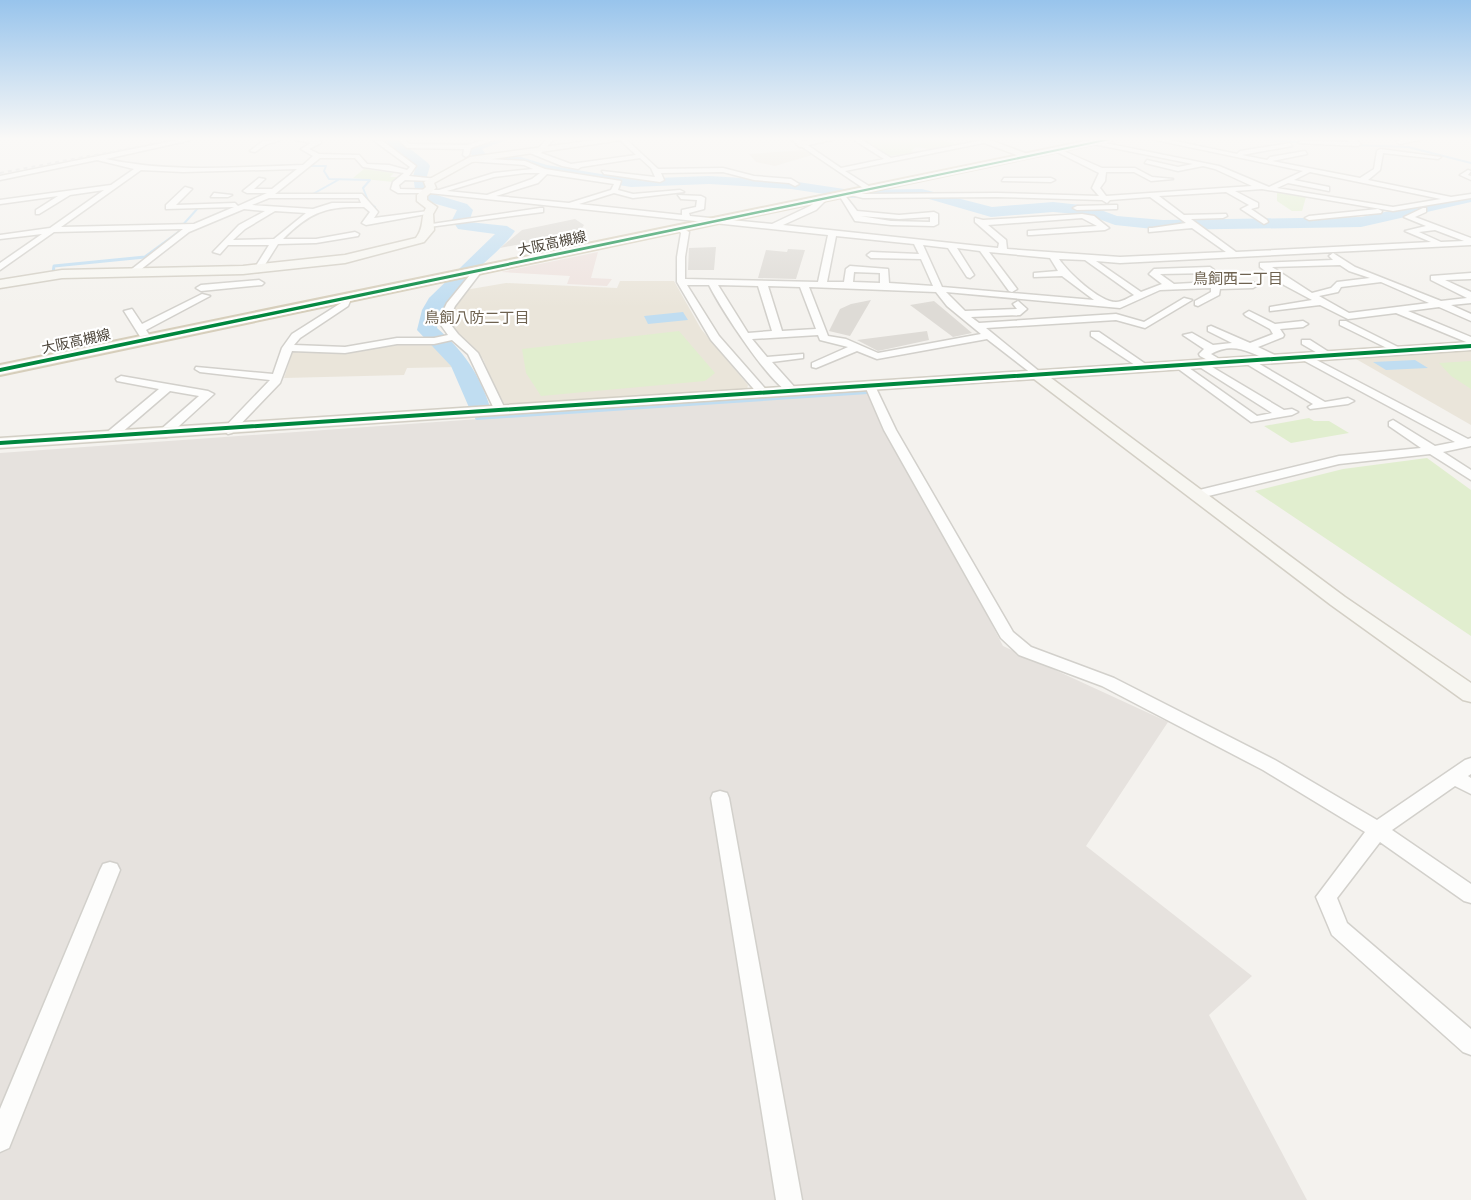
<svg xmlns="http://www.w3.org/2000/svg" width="1471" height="1200" font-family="'DejaVu Sans','Noto Sans JP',sans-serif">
	<rect width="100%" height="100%" fill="#f4f2ee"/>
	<path fill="#e6e2de" d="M871 391 1003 646 1168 722 1086 846 1252 976 1209 1015 1307 1200H0V453Z"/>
	<path fill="#eae5da" d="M804 150 812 155 775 166 756 162 749 154Z
		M620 281H674L701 329 748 385 747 389 508 404 500 402 483 359 464 343 448 320 451 307 465 290 506 283 617 288Z
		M387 343H438L451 356 457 367 407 368 404 375 284 378 293 351H354Z
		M1471 351V425L1356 359 1451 352Z"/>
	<path fill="#eee3df" d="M598 252 591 278 612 279 607 286 567 284 570 276 501 272Z"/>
	<path fill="#e1eecf" d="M862 140H941L959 145 936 150 916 147 911 151 922 153 887 156Z
		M364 169 394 173 390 177H401L394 182 353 178Z
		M1277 192 1306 197 1302 211H1292L1277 201Z
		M679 331 715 373 705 381 541 396 526 373 522 349Z
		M1471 361V389L1451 376 1439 363Z
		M1309 418 1314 421H1329L1349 433 1291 443 1264 426Z
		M1427 458 1471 490V636L1255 491 1343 469Z"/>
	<path fill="#c0ddf1" d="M683 312 688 320 648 324 644 316Z
		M1415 360 1428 368 1386 370 1373 362Z"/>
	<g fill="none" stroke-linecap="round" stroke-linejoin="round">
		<path stroke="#c0ddf1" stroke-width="2" d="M1267 140 1339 145
			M1352 145 1408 147 1471 163
			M303 166H326L324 171 329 179 370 180 363 188 369 203 375 207
			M243 167 285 166
			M311 195 338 180
			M181 231 180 228 198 208 230 207"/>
		<path stroke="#c0ddf1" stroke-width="3" d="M48 273H53L54 266 145 257 182 230"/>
		<path stroke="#c0ddf1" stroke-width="4" d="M479 407 477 418 868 392"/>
		<path fill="#c0ddf1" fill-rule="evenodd" d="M385 140H399L428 163 430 166 427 176 429 189 427 192 467 204 473 210 469 222 507 226 515 231C492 263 441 290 437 328 463 350 480 375 490 407L487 412 479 414 471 412 451 366 417 330 422 310 429 298 495 234 458 229 452 220 457 210 419 199 417 196 419 193 415 189 413 176 416 167Z
			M484 140H507L482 149 487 156 521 157 547 165 631 179 709 176 791 181 851 190 922 189 992 207 1053 202 1090 206 1117 216 1163 220 1361 217 1471 194V202L1361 227 1163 230 1115 225 1088 215 1053 212 991 217 922 197 851 198 791 189 709 184 631 187 543 173 521 165 478 163 468 150 472 143Z"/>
	</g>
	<path fill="#dedbd6" d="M575 219 584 225 579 233 500 248 522 230Z
		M716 247 714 270H688L689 248Z
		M788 249 805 250 796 279 758 278 766 250 787 252Z
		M871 300 850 336 829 331 840 309 851 304Z
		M934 301 972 333 953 337 910 305Z
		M927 331 929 340 878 351 857 340Z"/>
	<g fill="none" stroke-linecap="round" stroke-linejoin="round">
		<defs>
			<path id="street" d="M177 140H191L106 159C171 173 237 167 303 165L313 156 301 149 311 143 296 140H320L321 143 309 149 319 154 359 155 367 164 389 165 407 170 410 167 373 140 384 142 416 166 409 176 437 179 433 181 405 180 399 185 400 189 439 190 494 173 533 169 524 165 468 161 470 158 525 161 545 169 621 181 618 190 633 194 680 190 684 192 633 198 614 193 579 204 682 215V210L696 207 697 200 681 199 678 195 701 196 705 198 704 209 689 213 690 216 772 224 810 206 822 198 826 200 816 210 783 225 998 248 999 243 975 222V218L983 220 1082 214 1094 216 1109 228 1105 230 1031 235H1028V231L1097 226 1082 218 988 225 1006 240 1007 249 1120 257 1226 252 1192 228 1149 232V228H1152L1186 223 1150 197 1110 200 1107 203 1102 200 997 197 863 198 847 194 851 192 863 194 997 193 1099 196 1092 188 1099 173 1055 151 1057 148 1102 168H1135L1152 177 1173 179 1151 181 1134 172H1106L1105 181 1100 188 1106 196 1252 186 1215 169 1203 166 1178 171 1145 163 1147 160 1178 167 1193 164 1093 144 1095 141 1219 166 1269 187 1303 171 1156 140H1170L1237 154 1240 151 1290 143 1292 146 1242 155 1267 160 1270 157 1305 151 1307 154 1272 161 1360 178 1374 169 1377 151 1380 149 1441 157 1438 159 1383 153 1380 170 1368 180 1451 197 1471 194V198L1393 211 1262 189 1235 191 1258 203V207L1251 209 1267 220 1268 222 1264 224 1241 209 1249 205 1226 192 1159 196 1184 215 1226 214 1227 216 1223 218 1191 219 1236 252 1431 242 1405 231 1426 226 1404 217 1423 208H1426V212L1415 217 1471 238V245L1120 263 1096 261 1141 292 1162 284 1149 274 1154 269 1210 267 1214 270 1210 273 1160 274 1174 284 1211 282 1215 278 1218 279 1220 284 1253 282 1258 285 1253 288 1220 289 1219 295 1198 306 1195 305V301L1211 292V288L1160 290 1120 308 946 292 965 311 1017 309 1013 304 1018 301 1027 309 1020 315 971 317 979 323 1116 314 1144 322 1184 298 1192 300 1145 328 1116 320 986 328 1040 372V376L1036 377 987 339 877 359 857 351 816 368 812 367V363L848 347 820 340 818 335 752 339 767 357 803 354V358L772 362 798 391 792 394C771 387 720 307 709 285H687L719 336 769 393 763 396 759 395 711 340 677 282V257L681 233 678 230 682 228 689 232 685 257V279L818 282 828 235 429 193H398L391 189 393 182 404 173 363 167 355 158H320L275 194H362L378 212 374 218 428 211 432 213 366 225 362 223 370 212 364 207C326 206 310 212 283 239H316L355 232 359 234 358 236 316 243 278 244 261 271 258 272 254 269 269 245H228L220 254 213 252 239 225 265 211 244 209 189 232 135 274 128 272 183 229 54 232 0 270V263L42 234 0 239V235L50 228 104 190 70 195 39 214H36V210L58 196 0 204V200L111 185 134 169 97 160 0 180V176ZM297 169 272 189H254L265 179 259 178 243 191 247 193H267L238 206 235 203 176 205 192 189 185 187 166 205V209L234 207 194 224 61 227 141 170 183 172ZM1310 172 1441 199 1393 207 1277 188 1288 183 1329 191V187L1294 180ZM525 173H540L532 179 487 195 447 191 494 177ZM547 174 614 184 611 190 569 203 496 196 538 183ZM269 198H359L361 203H332L313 209 252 205ZM275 211 306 213 274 239 233 240 245 229ZM1435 230 1464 241 1441 242 1419 232ZM836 236 914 244 919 254 871 252 867 255 871 258 921 259 933 286 889 283 888 269 850 266 846 269 844 282H827ZM923 245 948 248 967 277 970 278 974 275 957 248 980 251 1009 291 1012 292 1017 289 989 252 1050 258 1058 271 1034 273V277L1062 276 1094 300 942 287ZM1059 259 1085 260 1134 295C1128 298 1122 302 1116 302 1099 302 1068 272 1059 259ZM854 272 880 273V283L853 282ZM718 285 758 286 772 331 748 333ZM768 286 800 287 816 329 782 331ZM809 287 936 292 947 306 981 334 878 353 846 339 828 336Z
				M281 140 267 144 255 152 250 151 263 141Z
				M399 140H406L409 144 468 145 483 140H494L471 148 469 155 466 157 463 155 464 149 407 148Z
				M546 140H553L541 153 571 164 636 155 620 140H627L658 169 723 168 754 176 791 179 799 184 795 186 789 183 754 180 723 172 661 173 664 180 660 182 604 174 602 171 655 177 651 168 640 158 581 167 578 169 562 166 530 153V151H536Z
				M792 140H800L841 168 884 159 854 140H862L891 158 983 140 988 142 845 171 872 188 869 192Z
				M1348 140H1356L1361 144 1358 146 1298 143 1301 141 1350 142Z
				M1399 140H1419L1400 144 1397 142Z
				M1468 170 1471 171 1468 175 1471 176V180L1460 175Z
				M1004 178H1051L1055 180 1051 182 1002 181Z
				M214 193 232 195 228 197H211Z
				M843 193 857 211 899 215 934 212 938 214V224L934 226 891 225 855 221 839 195ZM860 216 899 219 930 217V222L891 221Z
				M1114 205H1117V209L1077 210 1073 208 1077 206Z
				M540 208H543V212L429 227 425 225Z
				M1378 209 1382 211 1381 213 1309 220 1305 218 1309 216Z
				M1333 253 1355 267 1441 301 1467 298 1431 280V276L1471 273V279L1445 280 1471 292V303L1451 305 1471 314V321L1439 307 1408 311 1471 337V344L1396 313 1348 319 1320 305 1270 311V307L1312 300 1284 285 1260 267V263L1333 260 1329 256ZM1340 265 1349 271 1370 278 1337 282 1331 288 1312 293 1272 267ZM1381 282 1429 303 1349 313 1319 296 1338 292 1341 287Z
				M474 270 481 272 455 306 448 321 458 334 478 353 506 411 504 413H496L468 354 452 340 434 344H397L345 353 292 351 280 383 232 433 228 434 222 430 270 380 200 372 195 369 196 367 273 374 282 348 292 334 341 303 343 297 346 296 351 299 348 306 300 338 294 345 345 347 397 338H434L448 335 438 321 447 303Z
				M259 280 264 283 262 285 201 291 196 288 201 285Z
				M202 294 210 296 146 330 150 336 145 339 141 338 124 311 132 309 142 324Z
				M1249 311 1275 324 1303 321 1308 324 1303 327 1280 329 1284 335 1283 337 1258 347 1279 357 1280 359 1275 362C1252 355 1236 340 1211 354L1226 363 1217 365 1200 356 1199 354 1204 349 1183 335 1192 333 1213 345 1232 343 1208 331V327L1211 326 1250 343 1273 334 1270 329 1246 316 1244 314Z
				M1340 321H1346L1406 351 1397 353 1340 325Z
				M1091 332H1099L1150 367 1149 369H1141L1091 336Z
				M1302 340H1310L1335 356 1326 358 1302 344Z
				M1305 354 1468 439 1471 438V446L1443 452 1471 470V480L1430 454 1339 464 1196 499 1191 498 1189 495 1191 492 1339 456 1421 448 1389 426V422L1393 420 1435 446 1455 442 1301 359 1300 357Z
				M1249 358 1325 402 1348 398 1354 401 1348 404 1310 409 1308 407 1313 404 1245 363V359Z
				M1202 361 1284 410 1292 409 1298 412 1292 415 1251 422 1173 365 1174 363H1182L1257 416 1272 413 1198 366 1197 364Z
				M121 376 208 391 214 394 167 437H159V431L199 396 170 391 113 440H105V434L159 389 117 381 116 379Z
				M870 383 875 386 896 430 1013 632 1031 647 1114 678 1275 760 1377 820 1465 760 1471 758V774L1468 776 1471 778V794L1455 786 1392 830 1471 884V903L1464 901 1380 842 1337 898 1347 923 1471 1029V1055L1463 1052 1332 935 1316 897 1365 832 1263 770 1102 686 1019 655 1001 638 884 430 865 386Z
				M720 791 727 793 729 798 802 1200H776L711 798 713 793Z
				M110 862 117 864 120 870 9 1148 0 1152V1109L100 870 103 864Z"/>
			<path id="secondary" d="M595 140H622L472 162 434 183 436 188 427 196V200L437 207 433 214 434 230 424 242 345 263 243 274 62 278 0 288V280L62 270 243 266 345 255 416 238C425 226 420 219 426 208L417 201V195L426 187 424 182 470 157Z
				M806 140H831L800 147 796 144Z
				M976 140H990L1033 156 1025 158Z
				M1471 342V350L1051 378 1345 597 1471 683V702L1463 700 1331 605 1034 379 0 448V438Z"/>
			<path id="primary" d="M1092 140H1112L0 375V365Z"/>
		</defs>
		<use href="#street" stroke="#d2d0cb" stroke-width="3"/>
		<use href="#secondary" stroke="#d3cfc5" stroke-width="3"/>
		<use href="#primary" stroke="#d6cebb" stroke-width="4"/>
		<use href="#street" fill="#fdfdfc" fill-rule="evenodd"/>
		<use href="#secondary" fill="#f7f6f1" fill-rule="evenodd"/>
		<use href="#primary" fill="#f2efe6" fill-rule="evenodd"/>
		<path stroke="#dbdbda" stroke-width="2" stroke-dasharray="4 4" stroke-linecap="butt" d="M0 173 174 140"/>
		<defs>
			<path id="cycleway" d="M1101 140H1110L0 372V368Z
				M1471 344V348L0 445V441Z"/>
		</defs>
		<use href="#cycleway" stroke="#fff" stroke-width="4"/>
		<use href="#cycleway" fill="#00873e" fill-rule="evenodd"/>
	</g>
	<linearGradient id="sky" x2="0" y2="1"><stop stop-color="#98c4ec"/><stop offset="0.45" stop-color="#faf9f7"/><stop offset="1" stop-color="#faf9f7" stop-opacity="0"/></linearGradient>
	<rect width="1471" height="308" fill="url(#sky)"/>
	<g text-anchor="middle" stroke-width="4.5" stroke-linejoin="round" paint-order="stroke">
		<g font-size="14" fill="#4b4439" stroke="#fff">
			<text transform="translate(552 243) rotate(-12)" y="5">大阪高槻線</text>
			<text transform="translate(76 341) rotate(-12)" y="5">大阪高槻線</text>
		</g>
		<g font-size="15" fill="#6e6250" stroke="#fff">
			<text x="1238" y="284">鳥飼西二丁目</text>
			<text x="477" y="323">鳥飼八防二丁目</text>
		</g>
	</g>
</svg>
